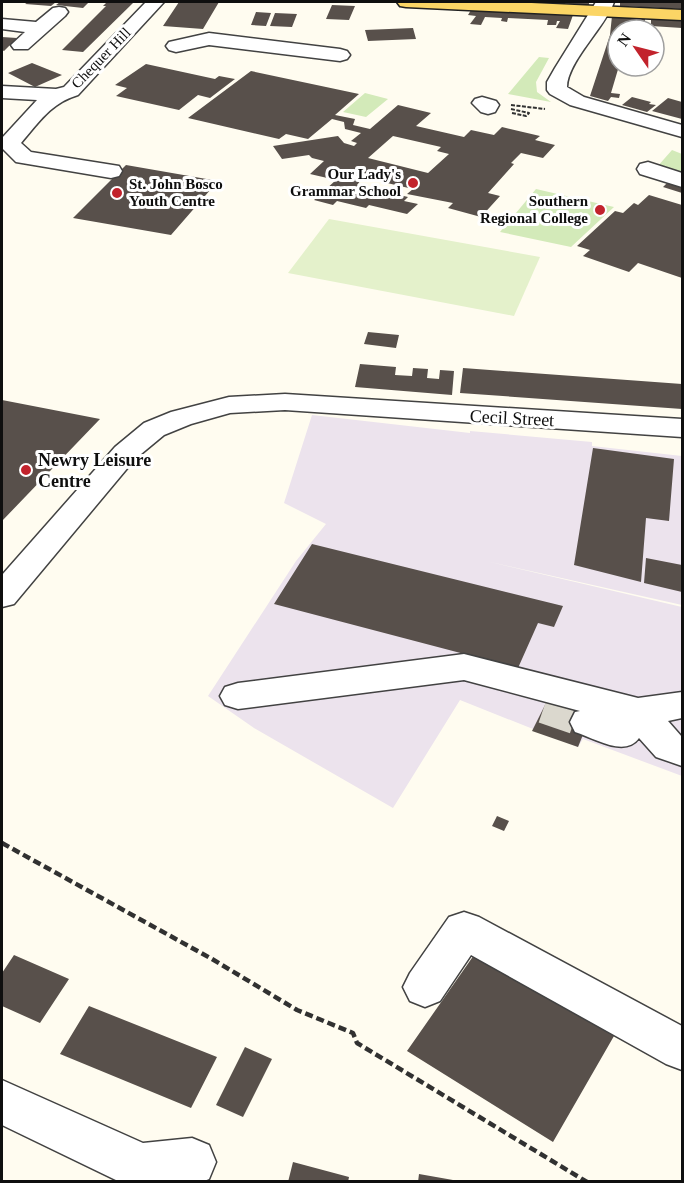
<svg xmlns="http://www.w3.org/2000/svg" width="684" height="1183" font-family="'Times New Roman',serif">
	<rect width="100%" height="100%" fill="#fffcf0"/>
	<path fill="#ece3ed" d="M312 415 470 433V431L592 442V446L682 456V605L486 561 682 607V776L583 739 578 747 460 700 393 808 254 728 208 696 296 561 326 524 284 503Z"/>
	<path fill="#d3eab9" d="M539 57 549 58 536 82 537 92 551 102 508 94Z
		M365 93 388 99 366 117 343 112Z
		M672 150 682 154V175L657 167Z
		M536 189 614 207 571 247 500 232Z"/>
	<path fill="#e4f1cb" d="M329 219 540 257 514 316 288 273Z"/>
	<path fill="#58504b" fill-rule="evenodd" d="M28 2H56L51 6 25 4Z
		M60 2H89L83 8 56 5Z
		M107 2 133 3 83 52 62 50 106 6H103Z
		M179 2H219L203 29 163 26Z
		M551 2H589V6Z
		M620 2H682V9L620 6Z
		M332 5 355 6 349 20 326 19Z
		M471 10 529 13 573 15 568 29 556 28 560 21H557L556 25H547L548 20 508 18 507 22 501 21 502 18 485 17 481 25 470 24 476 16 468 15Z
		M256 12 271 13 266 26 251 25Z
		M275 13 297 14 292 27 270 26Z
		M612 16 645 18V25L643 30H632L633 24H629L628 30H618L619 66 611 93 620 94 619 98 611 97 608 101 590 96 610 35Z
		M651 18 682 20V28L651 26Z
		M413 28 416 39 368 41 365 30Z
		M2 37 17 38 4 51 2 50Z
		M32 63 62 75 35 87 8 73Z
		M146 64 215 79 219 76 235 79 210 98 198 95 179 110 116 96 127 88 115 85Z
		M251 71 359 94 335 115 355 119 353 125 370 129 398 105 431 113 416 126 464 137 471 130 494 135 502 127 540 136 535 140 555 145 543 158 521 153 511 163 514 164 488 193 500 196 481 217 448 208 453 203 407 194 413 189 348 174 346 177 361 180 357 185 408 197 404 201 418 204 407 214 369 205 366 208 337 201 333 205 314 200 336 180 310 174 324 161 312 158 309 155 282 159 273 146 338 136 344 143 354 146 357 143 351 141 361 133 345 129 344 122 332 119 308 139 286 134 279 139 188 118ZM393 136 441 147 437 151 449 154 428 173 368 158Z
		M632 97 651 102 649 104 656 105 647 112 622 105Z
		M668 98 682 102V119L652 111Z
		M126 165 218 181 171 235 73 218Z
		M670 180 682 184V193L663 187Z
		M649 195 682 205V278L638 263 629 272 583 256 590 250 577 246 615 211 623 213 634 203 638 205Z
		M368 332 399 335 396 348 364 344Z
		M360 364 396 367 395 375 412 376 413 368 428 369 427 378 439 379 440 370 454 371 452 395 355 387Z
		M463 368 682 384V409L460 393Z
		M2 400 100 419 2 521Z
		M593 448 674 459 669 521 646 518 641 582 574 565Z
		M312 544 563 606 554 627 538 623 518 668 274 604Z
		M646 558 682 565V592L644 583Z
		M548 699 591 715 578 747 532 731Z
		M497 816 509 821 504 831 492 826Z
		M14 955 69 979 40 1023 2 1006V973Z
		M474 955 614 1036 553 1142 407 1051Z
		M89 1006 217 1057 191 1108 60 1054Z
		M245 1047 272 1059 243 1117 216 1105Z
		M293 1162 349 1177 348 1182H288Z
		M419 1174 453 1180V1182H418Z"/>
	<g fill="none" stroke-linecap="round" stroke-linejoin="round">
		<path stroke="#dbd8ce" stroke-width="33" stroke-dasharray="33 16" stroke-linecap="butt" d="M544 707 588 722"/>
		<defs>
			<path id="minor" d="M146 2H164L78 95C51 103 39 122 21 143L31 152 119 166 122 171 119 176 111 178 16 162 2 148V138L37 100 2 98V86L56 89 64 87Z
				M596 2H614C606 26 567 62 567 87L584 97 682 125V137L570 105 550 94 547 90V82L555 68Z
				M59 7 65 8 68 12 65 16 28 49H14L11 45 25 32 2 29V19L36 22 53 8Z
				M209 33 340 49 347 51 350 55 347 59 340 61 209 45 176 52 169 50 166 46 169 42Z
				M482 97 496 101 499 105 495 112 488 114 481 112 472 103 475 99Z
				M648 162 682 173V187L640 174 637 169 640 164Z
				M285 394 682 419V437L285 410 230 413 191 424 164 435 135 459 14 604 2 607V575L115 447 144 423 171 412 229 397Z
				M464 654 638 698 682 692V718L668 721 682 737V766L656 757 639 738C625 758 594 738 575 732L570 722 575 712 580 711 464 680 238 709 225 705 220 696 225 687 238 683Z
				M464 912 479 917 682 1026V1070L666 1064 471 955 440 1001 425 1007 410 1001 403 987 410 973 449 917Z
				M2 1080 143 1143 192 1138 209 1145 216 1162 209 1179 202 1182H120L2 1125Z"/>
			<path id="major" d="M397 2H510L682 10V20L406 7 400 6Z"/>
		</defs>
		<use href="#minor" stroke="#424242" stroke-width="3"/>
		<use href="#major" stroke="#202020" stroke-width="3"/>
		<path stroke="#313131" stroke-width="2" stroke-dasharray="4 1.5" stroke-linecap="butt" d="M511 105 545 109
			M511 109 529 113 526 116 512 113"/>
		<path stroke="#313131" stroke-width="4.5" stroke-dasharray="8 4" stroke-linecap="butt" d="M2 843 212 959 297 1010 353 1033 357 1043 587 1182"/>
		<use href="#minor" fill="#fff" fill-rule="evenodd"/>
		<use href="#major" fill="#fbd565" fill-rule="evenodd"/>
	</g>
	<g fill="#c2232c" stroke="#fff" stroke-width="2">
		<circle cx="413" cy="183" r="6"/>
		<circle cx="117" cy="193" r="6"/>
		<circle cx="600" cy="210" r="6"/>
		<circle cx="26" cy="470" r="6"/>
	</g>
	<g text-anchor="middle" stroke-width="6" stroke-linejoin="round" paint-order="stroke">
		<g font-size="15" fill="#0f0f0f" stroke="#fff">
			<text transform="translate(101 58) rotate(-46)" y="5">Chequer Hill</text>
		</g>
		<g font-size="15" font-weight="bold" fill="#0f0f0f" stroke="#fff" text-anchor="end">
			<text x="401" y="179">Our Lady's<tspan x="401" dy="17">Grammar School</tspan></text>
			<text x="129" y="189" text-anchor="start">St. John Bosco<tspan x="129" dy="17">Youth Centre</tspan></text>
			<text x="588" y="206">Southern<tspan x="588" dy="17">Regional College</tspan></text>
		</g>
		<g font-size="18" fill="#0f0f0f" stroke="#fff">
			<text transform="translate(512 418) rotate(3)" y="6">Cecil Street</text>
		</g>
		<g font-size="18" font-weight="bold" fill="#0f0f0f" stroke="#fff" text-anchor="start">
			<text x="38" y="466">Newry Leisure<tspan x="38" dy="21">Centre</tspan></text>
		</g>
	</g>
	<rect width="684" height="1183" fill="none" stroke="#0f0f0f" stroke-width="6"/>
	<g transform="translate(636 48) rotate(305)"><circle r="28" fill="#ffffff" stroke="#9f9f9f" stroke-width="1.5"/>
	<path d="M0-4.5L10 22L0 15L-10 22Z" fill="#c2232c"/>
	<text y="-9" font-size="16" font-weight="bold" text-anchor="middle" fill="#0f0f0f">N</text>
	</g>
</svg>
